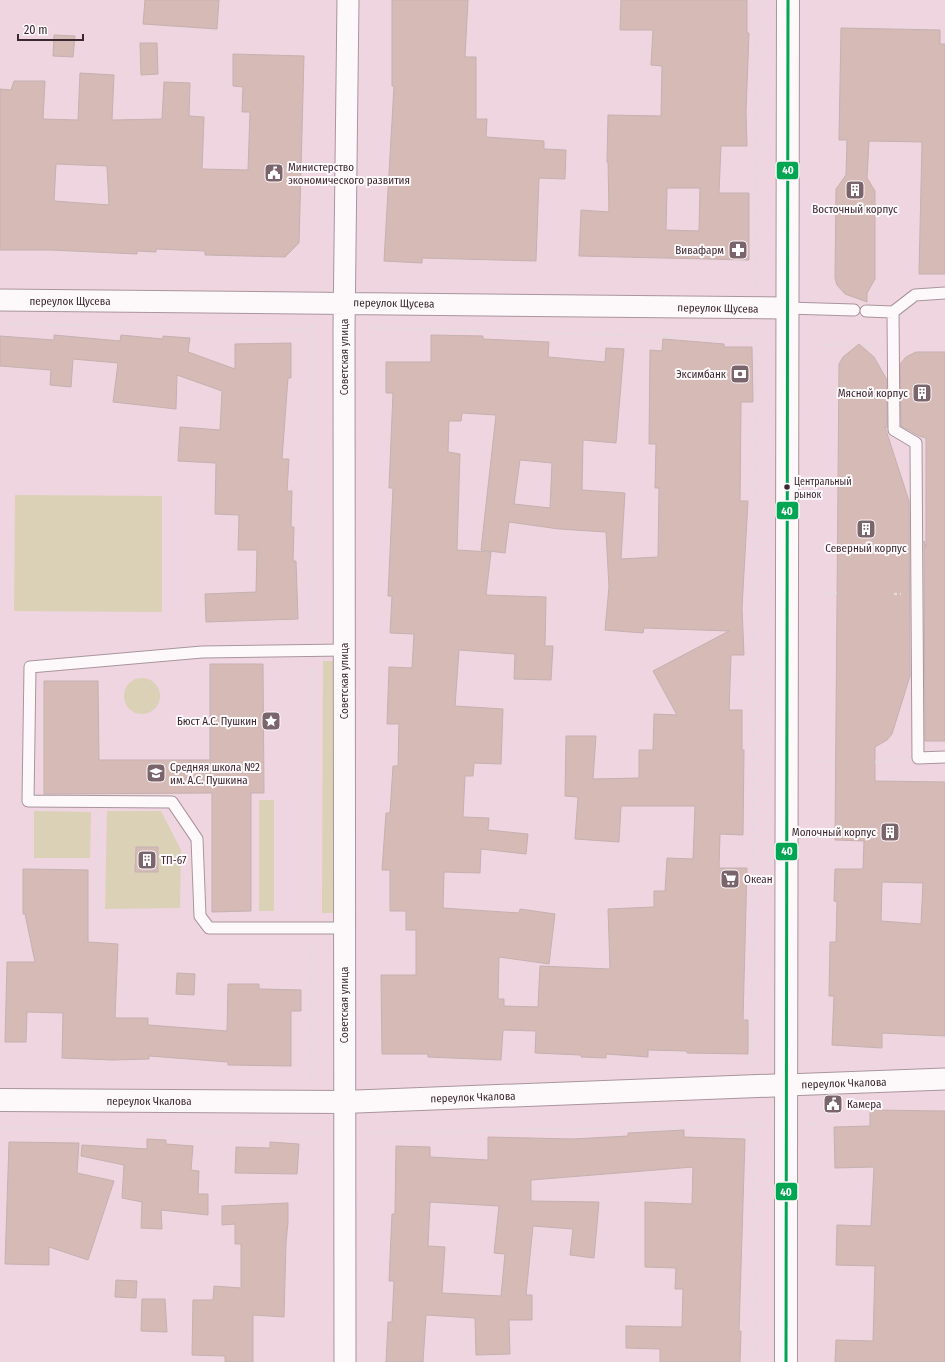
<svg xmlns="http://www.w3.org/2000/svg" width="945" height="1362" font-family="'Fira Sans Condensed',sans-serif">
	<rect width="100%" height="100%" fill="#efd5df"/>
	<path fill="#dad1b7" d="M15 495 162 496V612L14 611Z
		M323 661H336L335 913H322Z
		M124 696a18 18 0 1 1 36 0a18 18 0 1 1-36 0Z
		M259 800H274V911H259Z
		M34 811 91 812 90 858H34Z
		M107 811H161L181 850 180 908 105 909Z"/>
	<path fill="#d5bab5" stroke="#c5b1b1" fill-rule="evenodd" d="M145 0H219L217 29 143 24Z
		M392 0H468L465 57H476V119H487L486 137 544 141V149L566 150 565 179 539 178 536 261 422 258V263L384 261 394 86H392Z
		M621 0H747V33H749L746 112 747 146H721L719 193H749V260L579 256 581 210 609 212 608 162H607L608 115 661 116 662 66 651 65 653 30H620ZM667 188H700L699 231 666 230Z
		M841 28 940 30V44H945V274H919L922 142 869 141 867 178 875 191V279L867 293V302L845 294 837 285 835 278 836 189 846 175 847 140H839Z
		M54 35 75 36 73 57 53 56Z
		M140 43H157L158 74 141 75Z
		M233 54 304 56 299 243 285 257 205 255V251L156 249V252L137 251V254L51 250H0V89L11 90 14 81H45L43 119 78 120 80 73 114 75 112 120 162 119 164 82 190 83 189 116 204 117 202 169 248 170 250 112H242L243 87 233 86ZM56 164 107 166 109 205 54 201Z
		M54 335 120 341 121 335 163 339V336L190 338 188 352 235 369V344L291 343V378H288L282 459H289L287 491H292L291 527H294L293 561H296L298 619 206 622 205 594 256 592 257 550H238L239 515 215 514 216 463 178 461 180 427 220 430 222 391 177 375 176 409 113 402 118 363 73 359 71 387 50 385 51 370 0 366V336L54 340Z
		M431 335 483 336V339L549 342 548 357 605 362 606 348 624 349 616 443 583 440 582 490 625 493 621 559 658 557 659 488H655L656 444H649L650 350 662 351 663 339 724 344V347H752L753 402H741L740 501H748L742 608 744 655H731L729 710H742V750H744L743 835 720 834 719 868H747L743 1020H748V1054L687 1053V1051L648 1050V1057L606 1054V1058L581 1057V1055L535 1053 536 1031 503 1030 501 1060 428 1057V1054H382L381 975H416V930H406V911H390V870H382L386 813H390L393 766H398L399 724H387L389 667 412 668 414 634 390 633 392 596H388L393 488H389L393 393H386V362H431ZM462 413 496 415 481 550 505 553 509 522 559 529 606 532 609 587 605 630 643 633 644 628 729 631 653 671 677 715 654 714 653 750H639V778L593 779 596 736H566L565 796 578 797 575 839 619 842 621 806H695L693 859 667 858 665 891H654V907L608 909 610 969 540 966 538 1007 504 1006V999H498L499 957 549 964 555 914 520 909 519 913 443 908 444 872 480 873 481 849 526 854 528 834 488 830 489 818 463 817 465 776H473L474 763 501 764 503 709 455 706 459 650 515 654 514 679 551 680 553 646H545L546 597 486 595 491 552 457 550 460 454 448 452 449 421H461ZM520 460 552 463 550 508 514 504Z
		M859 344 874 357 887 380V428L885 427 909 501 910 676 892 734 887 740 875 747V781L945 782V1036L882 1033V1048L832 1045 834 996H829L830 942H836L837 902 834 901 835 869H863L864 841 835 840 839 364 843 357ZM882 882 923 883 921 924 881 921Z
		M916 352H945V741H925L924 541 926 547V438L919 436 901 426 900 364 906 357Z
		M210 664H263L264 793H251V911L212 912V793L44 794V681H98L99 760H210Z
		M136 847H158V872H135Z
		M23 869 88 870V942L118 944 115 1018H148V1025L227 1031 228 984H259V989L301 990V1011H291V1066L228 1065V1062L149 1056V1059L113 1060 62 1058 63 1013 27 1012 26 1042H5L7 962H35L25 914H23Z
		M177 973 195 974 194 995 176 994Z
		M870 1110 945 1111V1362H835L836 1340 873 1341 875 1266 836 1265 837 1225 871 1226 874 1167 835 1168 834 1127 870 1126Z
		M684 1130V1137L745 1139 739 1331H741L740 1362H660V1349L626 1348V1326L682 1327 683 1289H675L676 1268 645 1267V1202L692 1204 693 1167 531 1180V1201L599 1202 594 1258 570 1255 573 1229 533 1226 526 1295H532V1320H509L510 1354 476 1355 475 1318 426 1315 423 1362H386L388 1322H392L394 1281H389L392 1214H395L396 1146 430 1147V1157L488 1160V1137L572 1139 628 1136V1133ZM430 1202 499 1206 494 1253 505 1254 501 1296 442 1293 445 1247 428 1246Z
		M147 1139 166 1140V1144L193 1146 191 1170 199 1171 198 1194H208V1215L161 1210 162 1229 141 1228 142 1202 122 1198 124 1165 81 1156 82 1145 147 1149Z
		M9 1142 79 1143 77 1173 114 1181 88 1260 49 1247V1265L5 1264Z
		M270 1142 299 1144 297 1174 235 1173 236 1147 270 1148Z
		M288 1203V1222L286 1243 284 1317 253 1315V1362H225V1356L192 1355 193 1300H213L214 1286 241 1288V1244H235V1224L222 1225V1206Z
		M116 1280 137 1281 136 1298 115 1297Z
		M142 1299H165L167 1332 141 1331Z"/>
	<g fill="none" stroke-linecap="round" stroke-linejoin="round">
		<defs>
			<path id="lane" d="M787 308 854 310
				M866 311 893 312 915 295 945 293
				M893 312 894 430 916 443 918 758 945 757
				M344 928H209L200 916 197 839 172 802 28 801 30 667 202 652 344 650"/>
			<path id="street" d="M0 300 787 308
				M786 1085 945 1079
				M345 1362 344 330 348 0"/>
			<path id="secondary" d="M0 1100 344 1102 786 1085"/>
			<path id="primary" d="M786 1150 788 0
				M786 1153V1362"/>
		</defs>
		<use href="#lane" stroke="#a9959c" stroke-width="13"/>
		<use href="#street" stroke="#a9959c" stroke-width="23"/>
		<use href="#secondary" stroke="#a9959c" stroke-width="24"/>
		<use href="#primary" stroke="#a9959c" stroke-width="24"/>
		<path stroke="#e2dadd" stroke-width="2.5" stroke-dasharray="3 3" stroke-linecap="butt" d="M756 288 757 0
			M6 324 311 330
			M375 328 756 339
			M823 345 853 344
			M865 345 877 346
			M822 594 837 593
			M894 594H901
			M311 634V325
			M821 761H835
			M875 762 902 759
			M96 907 98 817
			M311 912V667
			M752 1066 756 329
			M310 1080 311 945
			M752 1109 757 1362
			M808 1125 821 1124
			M0 1128 323 1133
			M366 1133 765 1126"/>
		<use href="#lane" stroke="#fdf9fa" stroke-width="11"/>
		<use href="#street" stroke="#fdf9fa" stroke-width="21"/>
		<use href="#secondary" stroke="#fdf9fa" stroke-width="22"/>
		<use href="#primary" stroke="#fdf9fa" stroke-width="22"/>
		<defs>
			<path id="bus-1" d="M786 1362 788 0"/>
		</defs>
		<use href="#bus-1" stroke="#fef9fb" stroke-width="6"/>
		<use href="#bus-1" stroke="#00a651" stroke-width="3"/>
	</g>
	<defs>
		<symbol id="civic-square" viewBox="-11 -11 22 22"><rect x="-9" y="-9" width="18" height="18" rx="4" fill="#7a656d" stroke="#fef9fb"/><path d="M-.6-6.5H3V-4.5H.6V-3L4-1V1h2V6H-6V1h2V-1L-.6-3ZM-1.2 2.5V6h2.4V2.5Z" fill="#fff"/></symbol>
		<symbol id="building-square" viewBox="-11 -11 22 22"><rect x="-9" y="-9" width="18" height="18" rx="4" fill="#7a656d" stroke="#fef9fb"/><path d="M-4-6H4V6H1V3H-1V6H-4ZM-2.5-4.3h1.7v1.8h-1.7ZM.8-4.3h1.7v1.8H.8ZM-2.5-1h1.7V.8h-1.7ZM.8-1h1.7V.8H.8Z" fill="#fff"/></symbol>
		<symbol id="pharmacy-square" viewBox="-11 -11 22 22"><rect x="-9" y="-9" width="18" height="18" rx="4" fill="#7a656d" stroke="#fef9fb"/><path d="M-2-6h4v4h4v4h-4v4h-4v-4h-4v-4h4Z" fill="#fff"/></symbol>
		<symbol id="bank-square" viewBox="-11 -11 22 22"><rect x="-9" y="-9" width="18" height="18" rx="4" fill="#7a656d" stroke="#fef9fb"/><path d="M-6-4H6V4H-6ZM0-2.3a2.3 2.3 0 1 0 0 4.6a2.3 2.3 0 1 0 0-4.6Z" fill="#fff"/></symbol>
		<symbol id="sight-square" viewBox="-11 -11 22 22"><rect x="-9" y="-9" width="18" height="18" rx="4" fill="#7a656d" stroke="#fef9fb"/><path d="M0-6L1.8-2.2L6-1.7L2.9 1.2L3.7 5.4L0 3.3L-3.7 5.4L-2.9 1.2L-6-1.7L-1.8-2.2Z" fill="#fff"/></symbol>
		<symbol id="school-square" viewBox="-11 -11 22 22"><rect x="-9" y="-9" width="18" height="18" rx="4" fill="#7a656d" stroke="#fef9fb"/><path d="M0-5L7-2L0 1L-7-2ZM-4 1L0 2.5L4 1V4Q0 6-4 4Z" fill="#fff"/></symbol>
		<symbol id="supermarket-square" viewBox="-11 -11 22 22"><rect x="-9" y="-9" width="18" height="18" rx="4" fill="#7a656d" stroke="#fef9fb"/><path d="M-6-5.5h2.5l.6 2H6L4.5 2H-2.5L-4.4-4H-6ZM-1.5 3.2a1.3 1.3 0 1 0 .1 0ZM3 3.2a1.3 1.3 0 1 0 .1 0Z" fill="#fff"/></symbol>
	</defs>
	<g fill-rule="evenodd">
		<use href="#civic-square" x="263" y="162" width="22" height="22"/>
		<use href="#building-square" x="844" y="179" width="22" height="22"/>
		<use href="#pharmacy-square" x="727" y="239" width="22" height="22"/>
		<use href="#bank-square" x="729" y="363" width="22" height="22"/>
		<use href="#building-square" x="911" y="382" width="22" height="22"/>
		<use href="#building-square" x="855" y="518" width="22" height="22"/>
		<use href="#sight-square" x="260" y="710" width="22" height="22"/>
		<use href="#school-square" x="145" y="762" width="22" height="22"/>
		<use href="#building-square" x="879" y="821" width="22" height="22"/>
		<use href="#building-square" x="136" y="849" width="22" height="22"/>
		<use href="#supermarket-square" x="719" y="868" width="22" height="22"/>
		<use href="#civic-square" x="822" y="1093" width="22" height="22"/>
	</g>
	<circle fill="#3b2830" stroke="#fef9fb" stroke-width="1.5" cx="787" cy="487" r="3.5"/>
	<g text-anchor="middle" stroke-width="4" stroke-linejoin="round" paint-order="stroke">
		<g font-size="10" fill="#3b2830" stroke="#fef9fb" text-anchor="start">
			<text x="794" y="485">Центральный<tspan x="794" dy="13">рынок</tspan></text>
		</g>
		<g font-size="11" fill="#3b2830" stroke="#fef9fb" text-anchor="start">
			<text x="288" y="171">Министерство<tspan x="288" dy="13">экономического развития</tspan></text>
			<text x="855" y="213" text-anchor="middle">Восточный корпус</text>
			<text x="724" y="254" text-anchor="end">Вивафарм</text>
			<text x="726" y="378" text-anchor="end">Эксимбанк</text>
			<text x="908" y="397" text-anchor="end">Мясной корпус</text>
			<text x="866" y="552" text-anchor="middle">Северный корпус</text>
			<text x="257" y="725" text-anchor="end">Бюст А.С. Пушкин</text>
			<text x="170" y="771">Средняя школа №2<tspan x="170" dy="13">им. А.С. Пушкина</tspan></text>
			<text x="876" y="836" text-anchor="end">Молочный корпус</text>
			<text x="161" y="864">ТП-67</text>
			<text x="744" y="883">Океан</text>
			<text x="847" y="1108">Камера</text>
		</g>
		<g font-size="11" fill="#3b2830" stroke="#fef9fb">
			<text x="70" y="305">переулок Щусева</text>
			<text transform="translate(394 303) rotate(1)" y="4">переулок Щусева</text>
			<text transform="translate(718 308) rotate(1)" y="4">переулок Щусева</text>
			<text transform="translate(344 357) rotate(-90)" y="4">Советская улица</text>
			<text transform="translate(344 681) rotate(-90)" y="4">Советская улица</text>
			<text transform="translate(344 1005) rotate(-90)" y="4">Советская улица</text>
			<text transform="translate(844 1083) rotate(-2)" y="4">переулок Чкалова</text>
			<text transform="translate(473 1097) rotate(-2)" y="4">переулок Чкалова</text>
			<text x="149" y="1105">переулок Чкалова</text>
		</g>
	</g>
	<g stroke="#fef9fb" stroke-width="1.5">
		<rect x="776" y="161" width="23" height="19" rx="4" fill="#00a651"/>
		<rect x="776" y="501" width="23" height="19" rx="4" fill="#00a651"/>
		<rect x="775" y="842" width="23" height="19" rx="4" fill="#00a651"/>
		<rect x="775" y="1182" width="23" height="19" rx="4" fill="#00a651"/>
	</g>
	<g font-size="11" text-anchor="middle" font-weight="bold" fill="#fff">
		<text x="788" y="174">40</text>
		<text x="787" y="515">40</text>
		<text x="787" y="855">40</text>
		<text x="786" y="1196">40</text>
	</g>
	<path d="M18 34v6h65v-6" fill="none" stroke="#3b2830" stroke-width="2"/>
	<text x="24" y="34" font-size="12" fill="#3b2830" stroke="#fef9fb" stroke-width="3" paint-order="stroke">20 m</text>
</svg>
